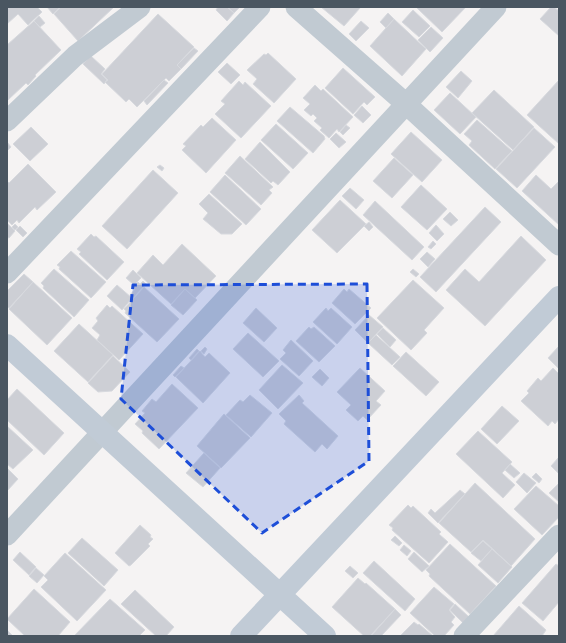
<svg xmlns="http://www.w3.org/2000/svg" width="566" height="643" font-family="'Roboto Condensed',sans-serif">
	<rect width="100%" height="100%" fill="#f5f3f3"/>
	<path fill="#cdcfd5" stroke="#d7d9de" d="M7 7H37L42 12 28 25 18 14 7 24Z
		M47 7H60L53 14Z
		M61 7H114L78 41 54 14Z
		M218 7H227L234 13 227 21 216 10Z
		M228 7H240L234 13Z
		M321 7H359L360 8 344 26Z
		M418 7H466L442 32 417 8Z
		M551 7H554L559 11V36L540 19Z
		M413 10 430 26 419 37 402 22Z
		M388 13 394 19 386 28 380 22Z
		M158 14 194 47 177 65 181 69 169 81 166 78 137 107 129 99 126 102 105 82 108 80 102 74Z
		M39 16 45 23 40 27 34 21Z
		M394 19 426 49 402 76 370 46Z
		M34 21 61 50 35 75 36 76 28 85 26 83 8 100 7 45Z
		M361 21 369 28 356 41 349 34Z
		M431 27 443 38 430 52 418 40Z
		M194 48 198 51 181 69 177 65Z
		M268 53 296 79 274 103 253 84 257 79 247 70 264 54 266 55Z
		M91 56 105 69 101 74 107 80 104 84 83 64Z
		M227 63 240 75 231 84 218 72Z
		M343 68 375 97 367 105 364 102 353 114 325 88Z
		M461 71 472 81 458 98 446 87Z
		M164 80 168 83 147 105 144 101Z
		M559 80V142L558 143 527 115Z
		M239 81 243 85 245 82 271 106 241 138 215 114 225 104 221 101Z
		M315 85 321 91 323 89 353 117 339 132 337 129 329 138 320 130 322 128 314 121 317 118 313 114 311 116 304 110 310 104 303 98Z
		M494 90 534 127 513 150 472 113Z
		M450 93 476 117 460 134 434 110Z
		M362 106 371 115 363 123 354 115Z
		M290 107 324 136 325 139 313 153 277 121Z
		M212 118 236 140 206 173 182 150 186 146 183 144 201 125 203 127Z
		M477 120 512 151 495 169 469 145 472 141 464 134Z
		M276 124 308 153 293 169 261 140Z
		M346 125 350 128 343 135 340 132Z
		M31 127 48 144 30 161 13 144Z
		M534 128 555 147 517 188 496 169Z
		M411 132 442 160 422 182 391 154Z
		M336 133 346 142 339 148 330 139Z
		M7 142 11 147 7 151Z
		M260 142 290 172 278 185 273 181 271 183 245 159Z
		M240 156 273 187 269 190 272 193 261 205 225 173Z
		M394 158 413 175 392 198 373 181Z
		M28 164 56 192 37 210 35 207 19 223 17 220 12 225 7 220V181L9 183Z
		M160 165 164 168 162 171 157 167Z
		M153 170 178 193 127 249 102 226Z
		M225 175 261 209 246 225 210 192Z
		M536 175 551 189 559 181V225L522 191Z
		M421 185 447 209 427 230 401 207Z
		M350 188 364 200 356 209 342 196Z
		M209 194 242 224 232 234H221L203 219 208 213 199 204Z
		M340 200 366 224 337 253 312 230Z
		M375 201 424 247 412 260 363 215Z
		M485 207 501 222 436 292 420 277Z
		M450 212 458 220 451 226 443 219Z
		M369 222 373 227 369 231 364 226Z
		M7 223 15 231 9 238 7 237Z
		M15 224 18 227 15 230 12 227Z
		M436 225 444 234 437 241 429 233Z
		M20 226 27 233 23 237 16 230Z
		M91 234 94 237 96 236 124 262 107 280 79 254 81 252 77 249Z
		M521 236 546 260 485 326 446 290 465 269 479 282Z
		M433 241 436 244 431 249 428 247Z
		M182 244 216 276 195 298 185 289 171 304 137 273 153 255 163 265Z
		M71 251 106 282 91 298 59 269 60 267 57 265Z
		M427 252 435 259 428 267 420 259Z
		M54 269 89 300 74 317 43 288 44 286 41 283Z
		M413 269 419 274 416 277 410 272Z
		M133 270 141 278 134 285 126 278Z
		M24 274 33 282 9 308 7 306V291Z
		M413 280 444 308 424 330 427 333 411 350 377 318Z
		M143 281 146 284 133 298 130 295 135 289 133 287 138 282 140 284Z
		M33 282 72 318 47 345 9 309Z
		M117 285 132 298 122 310 107 296Z
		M144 287 179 319 157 342 125 313 126 311 124 309Z
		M185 289 197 300 183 315 171 305Z
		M344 289 347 292 349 289 371 308 355 324 332 303Z
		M107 305 110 308 112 306 143 334 119 360 97 340 100 335 92 328 98 321 96 318Z
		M256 308 277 328 264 342 243 323Z
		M326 308 328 311 331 308 352 327 337 344 313 322Z
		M369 315 383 327 368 343 355 330Z
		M79 324 113 355 88 382 54 351Z
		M309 327 311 329 314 327 335 346 319 362 296 341Z
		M383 328 396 340 390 347 377 334Z
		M248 333 279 361 263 377 233 349Z
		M376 335 400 357 392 365 368 343Z
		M291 340 313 361 299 376 280 359 286 353 283 350Z
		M559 346V369L548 358Z
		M205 347 207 349 204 354 201 351Z
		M197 349 199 351 191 360 189 358Z
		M200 351 205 357 209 353 230 373 203 403 176 377Z
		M406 352 439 382 426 396 393 366Z
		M113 356 130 372 112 391 98 392 88 383Z
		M282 365 303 383 278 409 259 390Z
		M181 366 184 368 175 377 173 375Z
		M360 368 385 391 376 401 381 405 367 420 363 416 358 421 346 410 351 405 337 392Z
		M553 368 559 374V419L555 424 552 421 548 426 521 401 529 393 527 391 538 378 541 381Z
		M320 369 329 378 322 386 312 377Z
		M172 384 198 408 159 449 142 433 143 431 135 424 145 413 142 411 152 399 156 402Z
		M17 389 64 433 44 455 7 420V400Z
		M250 395 272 413 251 437 226 415 240 400 243 402Z
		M299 395 304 401 302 403 338 436 327 449 322 444 315 452 284 424 286 421 279 414Z
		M502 406 519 421 497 444 481 429Z
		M224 414 250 438 221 468 197 446Z
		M7 426 33 450 13 469 7 464Z
		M478 431 512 462 502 473 515 485 503 498 456 454Z
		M204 453 220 468 203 487 186 473Z
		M559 457V474L551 466Z
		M510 464 520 473 514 478 505 470Z
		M7 468 18 479 7 491Z
		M524 473 536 483 527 493 516 482Z
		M536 473 542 479 539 483 532 477Z
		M475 483 535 539 511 566 483 540 471 552 439 523Z
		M559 483V502L549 493Z
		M536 486 559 506V517L542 535 514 509Z
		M460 490 465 494 438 523 428 513 431 509 435 513Z
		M408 505 411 508 413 506 441 532 439 534 448 542 429 563 392 530 393 528 389 525Z
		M140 525 151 535 150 537 153 539 148 544 150 546 131 565 129 566 115 553Z
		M395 536 402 543 399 546 391 540Z
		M82 538 118 570 104 586 68 553Z
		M483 541 492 549 481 561 471 553Z
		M450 544 496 586 470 614 429 576 430 574 426 570Z
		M404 545 411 551 407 556 400 550Z
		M492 549 512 567 498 583 478 565Z
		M20 552 36 567 29 575 13 560Z
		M414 552 429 566 422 572 408 559Z
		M65 553 106 590 77 621 41 587 48 580 44 576Z
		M374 561 415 599 405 611 363 573Z
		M556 564 559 566V602L543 621 522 603Z
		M350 566 358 573 353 578 345 571Z
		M36 568 44 575 37 583 29 576Z
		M358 578 365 584 366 583 395 609 370 636H364L332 607Z
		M434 587 454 604 449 610 455 617 451 622 454 625 444 636H435L410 613Z
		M34 589 70 622 58 636H25L7 619Z
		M135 590 174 627 166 636H156L121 604Z
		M110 599 145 630 139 636H74Z
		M455 604 469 617 463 623 450 610Z
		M519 606 546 630 542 636H493Z
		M395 609 401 615 381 636H371Z
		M414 622 418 625 419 624 433 636H400Z
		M7 630 13 636H7Z"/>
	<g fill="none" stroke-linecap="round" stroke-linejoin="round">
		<path stroke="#c1cad2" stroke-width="21" d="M296 7 405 103 559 245
			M7 121 75 56 140 7
			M7 273 260 7
			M7 535 496 7
			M464 636 559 535"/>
		<path stroke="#c1cbd6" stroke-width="22" d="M7 345 325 636
			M241 636 559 297"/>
	</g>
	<path fill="#1d4ed8" fill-opacity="0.2" stroke="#1d4ed8" stroke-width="3" stroke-dasharray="8 5" stroke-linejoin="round" d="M367 284 369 461 262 533 121 399 133 285Z"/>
	<rect width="566" height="643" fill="none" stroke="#4a5661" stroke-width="16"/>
</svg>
